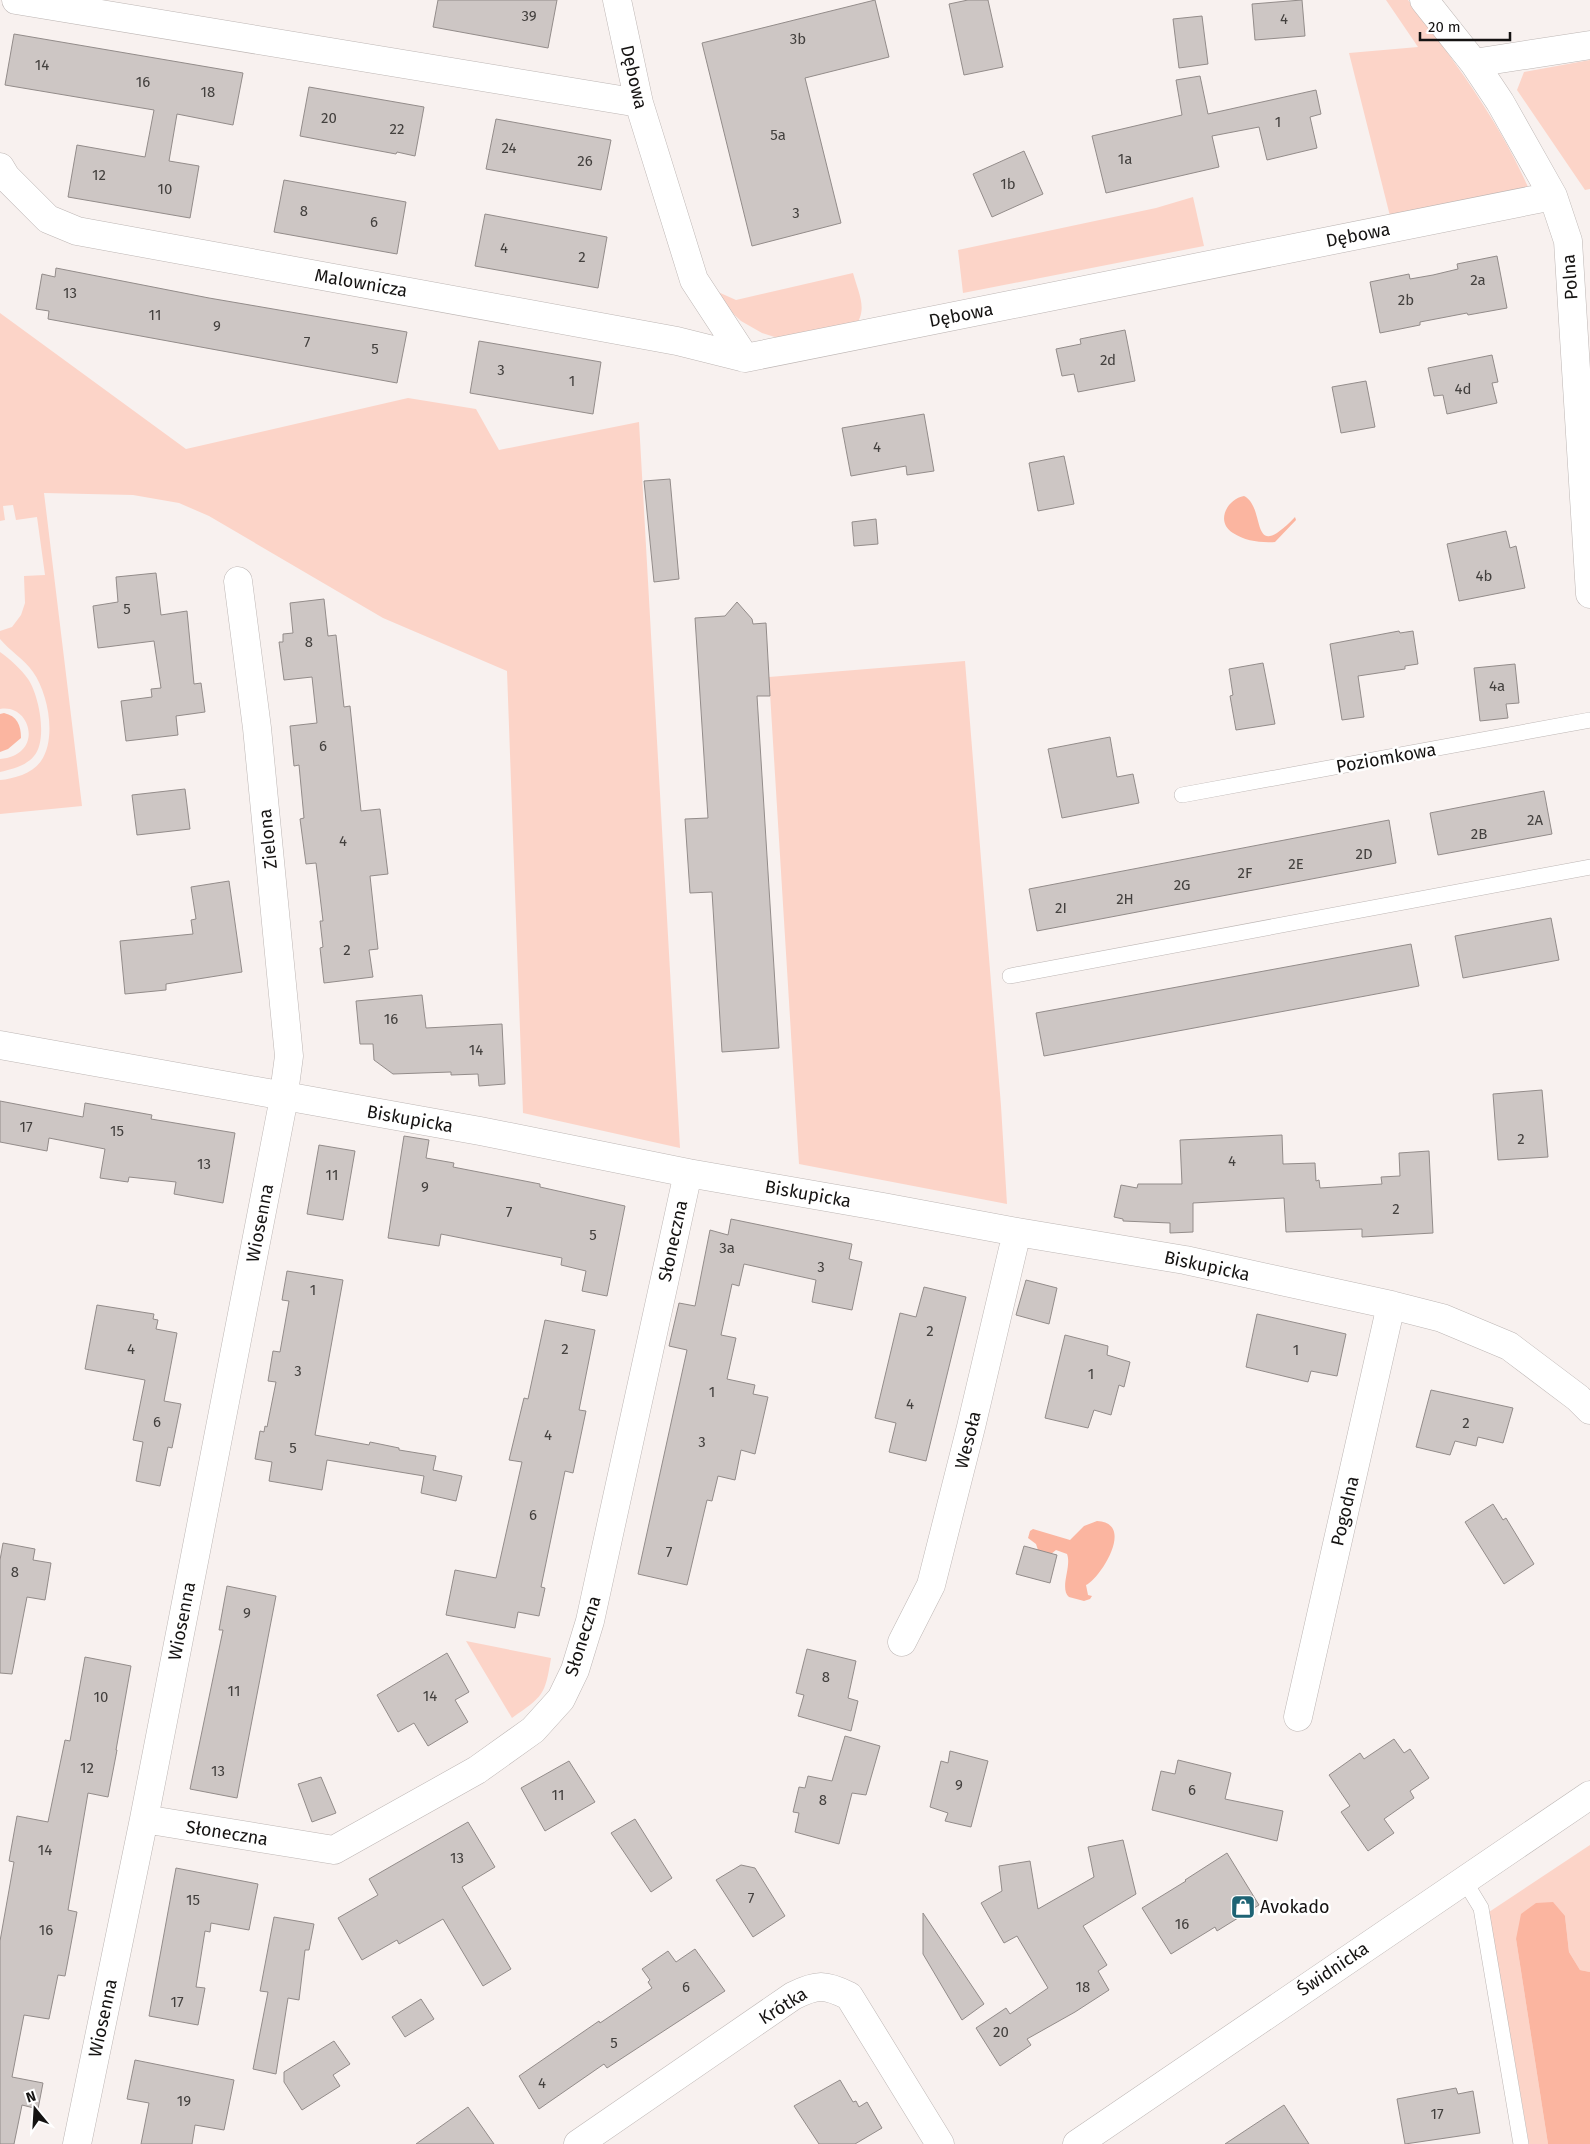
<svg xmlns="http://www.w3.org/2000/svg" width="1590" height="2144" font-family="'Fira Sans',sans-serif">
	<rect width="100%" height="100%" fill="#f8f1ef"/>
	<path fill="#fcd4c8" d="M1386 0H1408C1453 59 1498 119 1528 187L1390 216 1349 53 1418 47Z
		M1590 60V189L1585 190 1517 90 1524 72Z
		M1193 197 1204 246 963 293 958 250 1156 208Z
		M853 273C859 295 869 310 853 329L778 338 762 333 741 321 725 306 718 292 736 300Z
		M0 313 186 449 408 398 476 409 499 450 639 422 680 1148 523 1113 507 671 383 618 209 516 179 503 133 495 44 493 82 806 0 814V780C14 779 33 773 41 761 57 738 48 693 33 672 24 659 10 651 0 639V631L12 627 21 615 25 603 24 576 45 575 37 517 16 520 13 505 3 506 5 520 0 521Z
		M0 652C10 659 21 669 28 679 39 695 48 740 34 756 26 766 12 769 0 772V759C45 755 31 703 0 709Z
		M965 661 1001 1106 1007 1204 799 1164 769 677Z
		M466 1641 551 1658C545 1696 543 1696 512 1718Z
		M1590 1845V1972L1580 1970 1569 1952 1565 1916 1516 1939 1548 2144H1529L1489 1912Z"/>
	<path fill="#fbb5a0" d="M1244 496C1267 507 1248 566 1295 517L1296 520 1275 542C1261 543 1245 541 1233 533 1215 522 1227 499 1244 496Z
		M4 713C17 716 21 725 21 738L8 749 0 752V714Z
		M1097 1521C1137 1523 1098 1581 1086 1585L1088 1595 1092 1596 1090 1599 1084 1601 1069 1597C1059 1588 1072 1567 1067 1554L1056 1550 1051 1554 1038 1550 1036 1544 1028 1538 1030 1531 1033 1529 1070 1540 1084 1526Z
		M1553 1902 1565 1916 1569 1952 1580 1970 1590 1972V2144H1548L1516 1939 1521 1914 1536 1903Z"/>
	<path fill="#cdc6c4" stroke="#938c8a" d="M438 0H557L548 48 433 27Z
		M875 0 889 57 805 78 841 223 752 246 702 43Z
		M968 0H988L1003 67 964 75 949 4Z
		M1302 0 1305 36 1255 40 1252 4Z
		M1202 16 1208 64 1179 68 1173 19Z
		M14 34 243 73 233 125 177 114 169 161 199 166 190 218 68 197 77 145 145 157 154 110 5 85Z
		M1200 76 1208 114 1316 90 1321 114 1310 117 1317 148 1267 160 1259 127 1212 136 1219 167 1106 193 1092 136 1182 115 1176 80Z
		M309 87 424 107 415 156 397 152 396 154 300 136Z
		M496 119 611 140 601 190 486 169Z
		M1024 151 1043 194 992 217 973 174Z
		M284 180 406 202 397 254 274 232Z
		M485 214 607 237 598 288 475 266Z
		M1497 256 1507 308 1468 315 1467 313 1420 322V325L1380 333 1370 282 1409 274 1410 279 1433 275 1458 269 1457 264Z
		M56 268 209 298 407 332 397 383 48 319 49 311 36 309 42 274 55 277Z
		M1125 330 1135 381 1078 392 1074 374 1062 376 1056 349 1081 344 1080 339Z
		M479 341 601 362 593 414 470 393Z
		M1492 355 1498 382 1492 383 1497 403 1447 414 1443 395 1434 396 1428 368Z
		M1366 381 1375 427 1341 433 1332 387Z
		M924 414 934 471 907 475 906 466 851 476 842 428Z
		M1064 456 1074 504 1038 511 1029 463Z
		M670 479 679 579 654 582 644 481Z
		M876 519 878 544 854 546 852 522Z
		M1506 531 1510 548 1516 546 1525 588 1459 601 1447 544Z
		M156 573 161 615 187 611 194 684 201 683 205 712 176 716 178 735 126 741 121 701 152 697 151 689 161 688 154 641 98 648 93 606 118 602 116 577Z
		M324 599 328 636 336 635 344 707 350 706 361 811 380 809 388 874 370 876 378 949 369 950 373 977 324 983 320 948 323 947 320 921H323L316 863 306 864 300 819 304 818 299 765 294 766 290 726 317 723 312 677 284 680 279 642H283V634L293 633 290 603Z
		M737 602 752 619 753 624 766 623 770 696H757L779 1048 722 1052 712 892 690 893 685 819 708 818 695 618 725 616Z
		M1399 631 1400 633 1413 631 1418 664 1405 666V669L1358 676 1364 717 1342 720 1330 644Z
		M1263 663 1275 724 1236 730 1230 696 1233 695 1229 669Z
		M1515 664 1519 703 1506 704 1508 718 1480 721 1474 668Z
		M1110 737 1117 777 1133 774 1139 803 1062 818 1048 749Z
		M185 789 190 829 137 835 132 795Z
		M1544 791 1552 834 1438 855 1430 813Z
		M1389 820 1396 863 1037 931 1029 889Z
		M229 881 242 972 166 984V990L125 994 120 941 193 934 191 920 196 919 191 887Z
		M1551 918 1559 960 1463 978 1455 936Z
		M1411 944 1419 986 1044 1056 1036 1013Z
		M422 995 426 1028 502 1024 505 1084 479 1086 478 1074 451 1075V1072L393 1074 374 1060 373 1044H360L356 1001Z
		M1542 1090 1548 1157 1498 1160 1493 1094Z
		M0 1101 83 1117 85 1103 152 1115 151 1119 235 1133 223 1203 174 1194 176 1182 129 1177 128 1182 100 1178 105 1149 49 1138 47 1151 0 1142Z
		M1282 1135 1283 1164 1315 1163 1316 1181 1319 1180 1320 1188 1382 1184 1381 1177 1400 1176 1399 1153 1429 1151 1433 1233 1362 1237V1229L1286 1232 1284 1198 1193 1203V1232L1170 1233V1223L1123 1221V1219L1114 1217 1121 1185 1137 1188 1138 1184H1182L1180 1140Z
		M404 1136 429 1140 426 1158 454 1163 453 1167 540 1184V1187L625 1206 607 1296 582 1291 586 1271 561 1265 562 1258 441 1234 439 1246 388 1238Z
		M319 1145 355 1151 343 1220 307 1214Z
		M731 1219 852 1244 849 1259 862 1262 852 1310 812 1302 816 1280 744 1264 739 1286 732 1284 721 1335 736 1338 727 1379 755 1385 753 1394 768 1397 755 1454 741 1450 735 1480 718 1476 712 1501 707 1500 687 1585 638 1574 687 1350 669 1346 679 1303 695 1306 710 1230 728 1235Z
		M287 1271 343 1280 315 1435 369 1445 370 1442 399 1448V1450L436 1456 433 1470 462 1476 456 1501 421 1493 424 1476 327 1460 322 1490 269 1481 272 1462 255 1459 260 1431 264 1432 265 1426 267 1427 276 1382 268 1381 273 1351 280 1352 289 1301 282 1300Z
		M1026 1280 1057 1288 1049 1324 1016 1315Z
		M924 1287 966 1297 926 1461 889 1452 896 1423 875 1418 900 1313 916 1317Z
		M97 1305 154 1314 153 1319 158 1320 156 1329 177 1333 164 1401 181 1404 172 1448 168 1447 160 1486 136 1481 143 1442 133 1440 145 1380 85 1369Z
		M1257 1314 1346 1334 1337 1376 1311 1371 1308 1382 1246 1367Z
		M545 1320 595 1330 579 1410 586 1411 573 1473 565 1471 541 1587 545 1588 539 1616 518 1612 515 1628 446 1615 455 1570 496 1578 522 1462 509 1460 524 1398 528 1399Z
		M1065 1335 1108 1346 1107 1355 1130 1362 1124 1387 1119 1385 1111 1415 1094 1410 1088 1428 1045 1418Z
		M1431 1390 1513 1408 1503 1443 1478 1437 1476 1446 1455 1441 1450 1455 1416 1447Z
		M1493 1504 1503 1520 1506 1518 1534 1564 1504 1584 1465 1522Z
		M3 1543 35 1549 33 1560 51 1563 45 1600 27 1597 12 1674 0 1673V1560Z
		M1024 1546 1057 1555 1050 1583 1016 1574Z
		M227 1586 276 1596 237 1798 190 1789 223 1630H219Z
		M807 1649 856 1661 848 1698 858 1701 851 1731 798 1716 804 1695 796 1693Z
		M447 1653 469 1692 455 1700 468 1722 428 1746 414 1723 398 1732 377 1695Z
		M85 1657 131 1666 116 1750H117L108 1797 88 1793 68 1910 77 1912 65 1976 58 1975 49 2019 24 2015 12 2077 43 2083 38 2109 22 2105 14 2144H0V1941L14 1862 9 1861 17 1816 48 1822 65 1740 70 1741Z
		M845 1736 880 1746 866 1795 852 1793 839 1844 795 1832 799 1813 793 1812 799 1787 805 1788 808 1776 832 1781Z
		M1394 1739 1404 1753 1410 1749 1429 1778 1410 1791 1414 1798 1384 1819 1394 1833 1368 1851 1341 1812 1350 1806 1329 1775 1360 1753 1364 1759Z
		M950 1751 988 1761 971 1827 945 1821 948 1813 930 1807 941 1761 948 1763Z
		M1178 1760 1231 1773 1225 1799 1283 1811 1277 1841 1152 1810 1161 1771 1175 1774Z
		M569 1761 595 1802 545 1831 521 1788Z
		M321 1777 336 1813 312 1822 298 1784Z
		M635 1819 672 1878 651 1892 611 1833Z
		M468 1822 495 1867 462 1887 511 1969 483 1986 443 1919 399 1944 397 1940 362 1960 338 1918 378 1895 369 1879Z
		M1123 1840 1136 1894 1083 1926 1107 1965 1098 1971 1109 1990 1075 2012 1027 2039 1031 2045 1000 2066 976 2028 1006 2008 1010 2014 1048 1988 1017 1936 1004 1943 981 1903 1002 1891 999 1866 1030 1861 1038 1909 1094 1877 1088 1847Z
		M1227 1853 1259 1905 1217 1931 1215 1927 1171 1954 1142 1908 1186 1881 1185 1880Z
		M741 1865 755 1868 785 1916 753 1937 716 1880Z
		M176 1868 258 1884 249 1930 211 1923 210 1932 205 1931 196 1987 205 1988 198 2025 149 2016Z
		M923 1913 984 2004 962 2020 923 1954Z
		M274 1917 314 1924 309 1950H305L299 2000 288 1998 276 2074 253 2069 268 1992 260 1991Z
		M695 1949 725 1991 607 2068 604 2064 539 2109 519 2076 599 2021 600 2023 652 1988 648 1982 650 1980 642 1969 668 1951 676 1962Z
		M421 1999 434 2019 405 2037 392 2017Z
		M334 2041 350 2064 333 2075 340 2086 302 2110 284 2082V2072Z
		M135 2060 234 2080 224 2130 195 2125 192 2144H141L149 2103 127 2099Z
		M840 2080 853 2102 856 2101 859 2107 867 2102 882 2128 855 2144H819L794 2106Z
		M1456 2088 1458 2094 1473 2091 1480 2133 1405 2144 1397 2099Z
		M1284 2105 1309 2144H1225Z
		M468 2107 494 2144H416Z"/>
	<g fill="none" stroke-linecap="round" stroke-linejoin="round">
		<defs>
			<path id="service" d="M1182 795 1590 720
				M1010 976 1590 867
				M1464 1880 1481 1908 1521 2144"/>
			<path id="minor" d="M16 0 639 103
				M617 0 639 103 694 280 745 358 1553 196
				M1424 0 1474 63 1500 102 1553 196 1568 241 1590 594
				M1474 63 1590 45
				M0 167 6 177 48 219 77 231 677 341 745 358
				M0 1045 480 1131 688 1173 883 1207 1017 1232 1185 1260 1391 1305 1442 1318 1509 1346 1578 1398 1590 1410
				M902 1642 931 1585 971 1427 1017 1232
				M1298 1717 1391 1305
				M144 1819 334 1850 477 1770 533 1730 561 1699 575 1670 590 1621 688 1173
				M77 2144 144 1819 282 1108 289 1056 257 728 238 581
				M578 2144 793 1996C817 1984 825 1984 849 1996L940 2144"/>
			<path id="tertiary" d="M1077 2144 1590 1795"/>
		</defs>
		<use href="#service" stroke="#bdb6b4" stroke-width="16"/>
		<use href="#minor" stroke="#bdb6b4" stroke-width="29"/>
		<use href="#tertiary" stroke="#bdb6b4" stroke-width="29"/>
		<use href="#service" stroke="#fff" stroke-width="15"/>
		<use href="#minor" stroke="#fff" stroke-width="28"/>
		<use href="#tertiary" stroke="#fff" stroke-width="28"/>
	</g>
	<defs>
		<symbol id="shop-square" viewBox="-11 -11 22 22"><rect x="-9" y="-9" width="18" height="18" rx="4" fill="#1d6374" stroke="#fff"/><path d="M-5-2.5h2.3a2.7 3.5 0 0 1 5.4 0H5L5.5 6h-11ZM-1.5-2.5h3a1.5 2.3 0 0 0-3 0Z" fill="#fff"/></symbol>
	</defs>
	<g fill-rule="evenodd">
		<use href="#shop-square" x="1229" y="1893" width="28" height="28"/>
	</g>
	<g text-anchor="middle" stroke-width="5" stroke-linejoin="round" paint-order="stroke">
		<g font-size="15" fill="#43403e">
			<text x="529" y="21">39</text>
			<text x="1284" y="24">4</text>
			<text x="798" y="44">3b</text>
			<text x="42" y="70">14</text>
			<text x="143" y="87">16</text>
			<text x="208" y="97">18</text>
			<text x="329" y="123">20</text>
			<text x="1278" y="127">1</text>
			<text x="397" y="134">22</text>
			<text x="778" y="140">5a</text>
			<text x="509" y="153">24</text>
			<text x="1125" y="164">1a</text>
			<text x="585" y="166">26</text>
			<text x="99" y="180">12</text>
			<text x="1008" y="189">1b</text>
			<text x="165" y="194">10</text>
			<text x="304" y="216">8</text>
			<text x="796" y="218">3</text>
			<text x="374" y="227">6</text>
			<text x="504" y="253">4</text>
			<text x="582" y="262">2</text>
			<text x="1478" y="285">2a</text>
			<text x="70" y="298">13</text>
			<text x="1406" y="305">2b</text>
			<text x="155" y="320">11</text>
			<text x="217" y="331">9</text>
			<text x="307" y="347">7</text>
			<text x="375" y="354">5</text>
			<text x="1108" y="365">2d</text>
			<text x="501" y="375">3</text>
			<text x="572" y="386">1</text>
			<text x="1463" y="394">4d</text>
			<text x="877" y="452">4</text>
			<text x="1484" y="581">4b</text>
			<text x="127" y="614">5</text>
			<text x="309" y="647">8</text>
			<text x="1497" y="691">4a</text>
			<text x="323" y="751">6</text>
			<text x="1535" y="825">2A</text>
			<text x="1479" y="839">2B</text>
			<text x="343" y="846">4</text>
			<text x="1364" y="859">2D</text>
			<text x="1296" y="869">2E</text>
			<text x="1245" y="878">2F</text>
			<text x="1182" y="890">2G</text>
			<text x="1125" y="904">2H</text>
			<text x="1061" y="913">2I</text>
			<text x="347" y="955">2</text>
			<text x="391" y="1024">16</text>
			<text x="476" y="1055">14</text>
			<text x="26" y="1132">17</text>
			<text x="117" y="1136">15</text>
			<text x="1521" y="1144">2</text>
			<text x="1232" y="1166">4</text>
			<text x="204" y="1169">13</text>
			<text x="332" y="1180">11</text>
			<text x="425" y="1192">9</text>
			<text x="1396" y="1214">2</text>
			<text x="509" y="1217">7</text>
			<text x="593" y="1240">5</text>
			<text x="727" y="1253">3a</text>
			<text x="821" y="1272">3</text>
			<text x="313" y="1295">1</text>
			<text x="930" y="1336">2</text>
			<text x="131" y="1354">4</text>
			<text x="565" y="1354">2</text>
			<text x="1296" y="1355">1</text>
			<text x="298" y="1376">3</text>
			<text x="1091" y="1379">1</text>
			<text x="712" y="1397">1</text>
			<text x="910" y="1409">4</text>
			<text x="157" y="1427">6</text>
			<text x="1466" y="1428">2</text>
			<text x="548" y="1440">4</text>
			<text x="702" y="1447">3</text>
			<text x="293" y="1453">5</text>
			<text x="533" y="1520">6</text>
			<text x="669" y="1557">7</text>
			<text x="15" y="1577">8</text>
			<text x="247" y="1618">9</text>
			<text x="826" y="1682">8</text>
			<text x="234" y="1696">11</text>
			<text x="430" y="1701">14</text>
			<text x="101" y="1702">10</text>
			<text x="87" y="1773">12</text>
			<text x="218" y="1776">13</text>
			<text x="959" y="1790">9</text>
			<text x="1192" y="1795">6</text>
			<text x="558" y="1800">11</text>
			<text x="823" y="1805">8</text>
			<text x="45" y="1855">14</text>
			<text x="457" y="1863">13</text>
			<text x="751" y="1903">7</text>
			<text x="193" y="1905">15</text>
			<text x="1182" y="1929">16</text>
			<text x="46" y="1935">16</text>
			<text x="686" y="1992">6</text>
			<text x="1083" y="1992">18</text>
			<text x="177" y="2007">17</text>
			<text x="1001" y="2037">20</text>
			<text x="614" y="2048">5</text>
			<text x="542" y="2088">4</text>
			<text x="184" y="2106">19</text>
			<text x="1437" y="2119">17</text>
		</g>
		<g font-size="18" fill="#151312" stroke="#fff">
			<text transform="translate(634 77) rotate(77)" y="6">Dębowa</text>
			<text transform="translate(1358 235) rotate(-11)" y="6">Dębowa</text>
			<text transform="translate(1570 277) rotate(-94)" y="6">Polna</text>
			<text transform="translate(361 283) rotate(10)" y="6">Malownicza</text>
			<text transform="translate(961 315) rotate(-11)" y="6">Dębowa</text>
			<text transform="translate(1386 758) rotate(-10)" y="6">Poziomkowa</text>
			<text transform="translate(268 839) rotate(-96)" y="6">Zielona</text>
			<text transform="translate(410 1119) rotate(10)" y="6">Biskupicka</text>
			<text transform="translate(808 1194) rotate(10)" y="6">Biskupicka</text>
			<text transform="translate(260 1223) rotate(-79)" y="6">Wiosenna</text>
			<text transform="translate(673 1241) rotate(-78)" y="6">Słoneczna</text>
			<text transform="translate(1207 1266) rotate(12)" y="6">Biskupicka</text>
			<text transform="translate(968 1440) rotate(-76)" y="6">Wesoła</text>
			<text transform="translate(1345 1511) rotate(-77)" y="6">Pogodna</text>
			<text transform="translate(182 1621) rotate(-79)" y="6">Wiosenna</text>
			<text transform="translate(583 1636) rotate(-73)" y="6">Słoneczna</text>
			<text transform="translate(227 1833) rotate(9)" y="6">Słoneczna</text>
			<text transform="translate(1333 1969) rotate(-34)" y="6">Świdnicka</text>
			<text transform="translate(783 2006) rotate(-32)" y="6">Krótka</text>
			<text transform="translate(103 2018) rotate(-78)" y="6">Wiosenna</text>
		</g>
		<g font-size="18" fill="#151312" stroke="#fff" text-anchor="start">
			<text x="1260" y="1913">Avokado</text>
		</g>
	</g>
	<g transform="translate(35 2109) rotate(342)" stroke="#ffffff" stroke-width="4" paint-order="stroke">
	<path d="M0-4L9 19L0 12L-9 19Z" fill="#151312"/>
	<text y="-8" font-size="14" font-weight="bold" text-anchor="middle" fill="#151312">N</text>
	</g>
	<path d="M1420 32v8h90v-8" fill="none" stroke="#151312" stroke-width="2.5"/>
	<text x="1428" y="32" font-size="15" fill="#151312" stroke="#ffffff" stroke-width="4" paint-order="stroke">20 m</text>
</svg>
